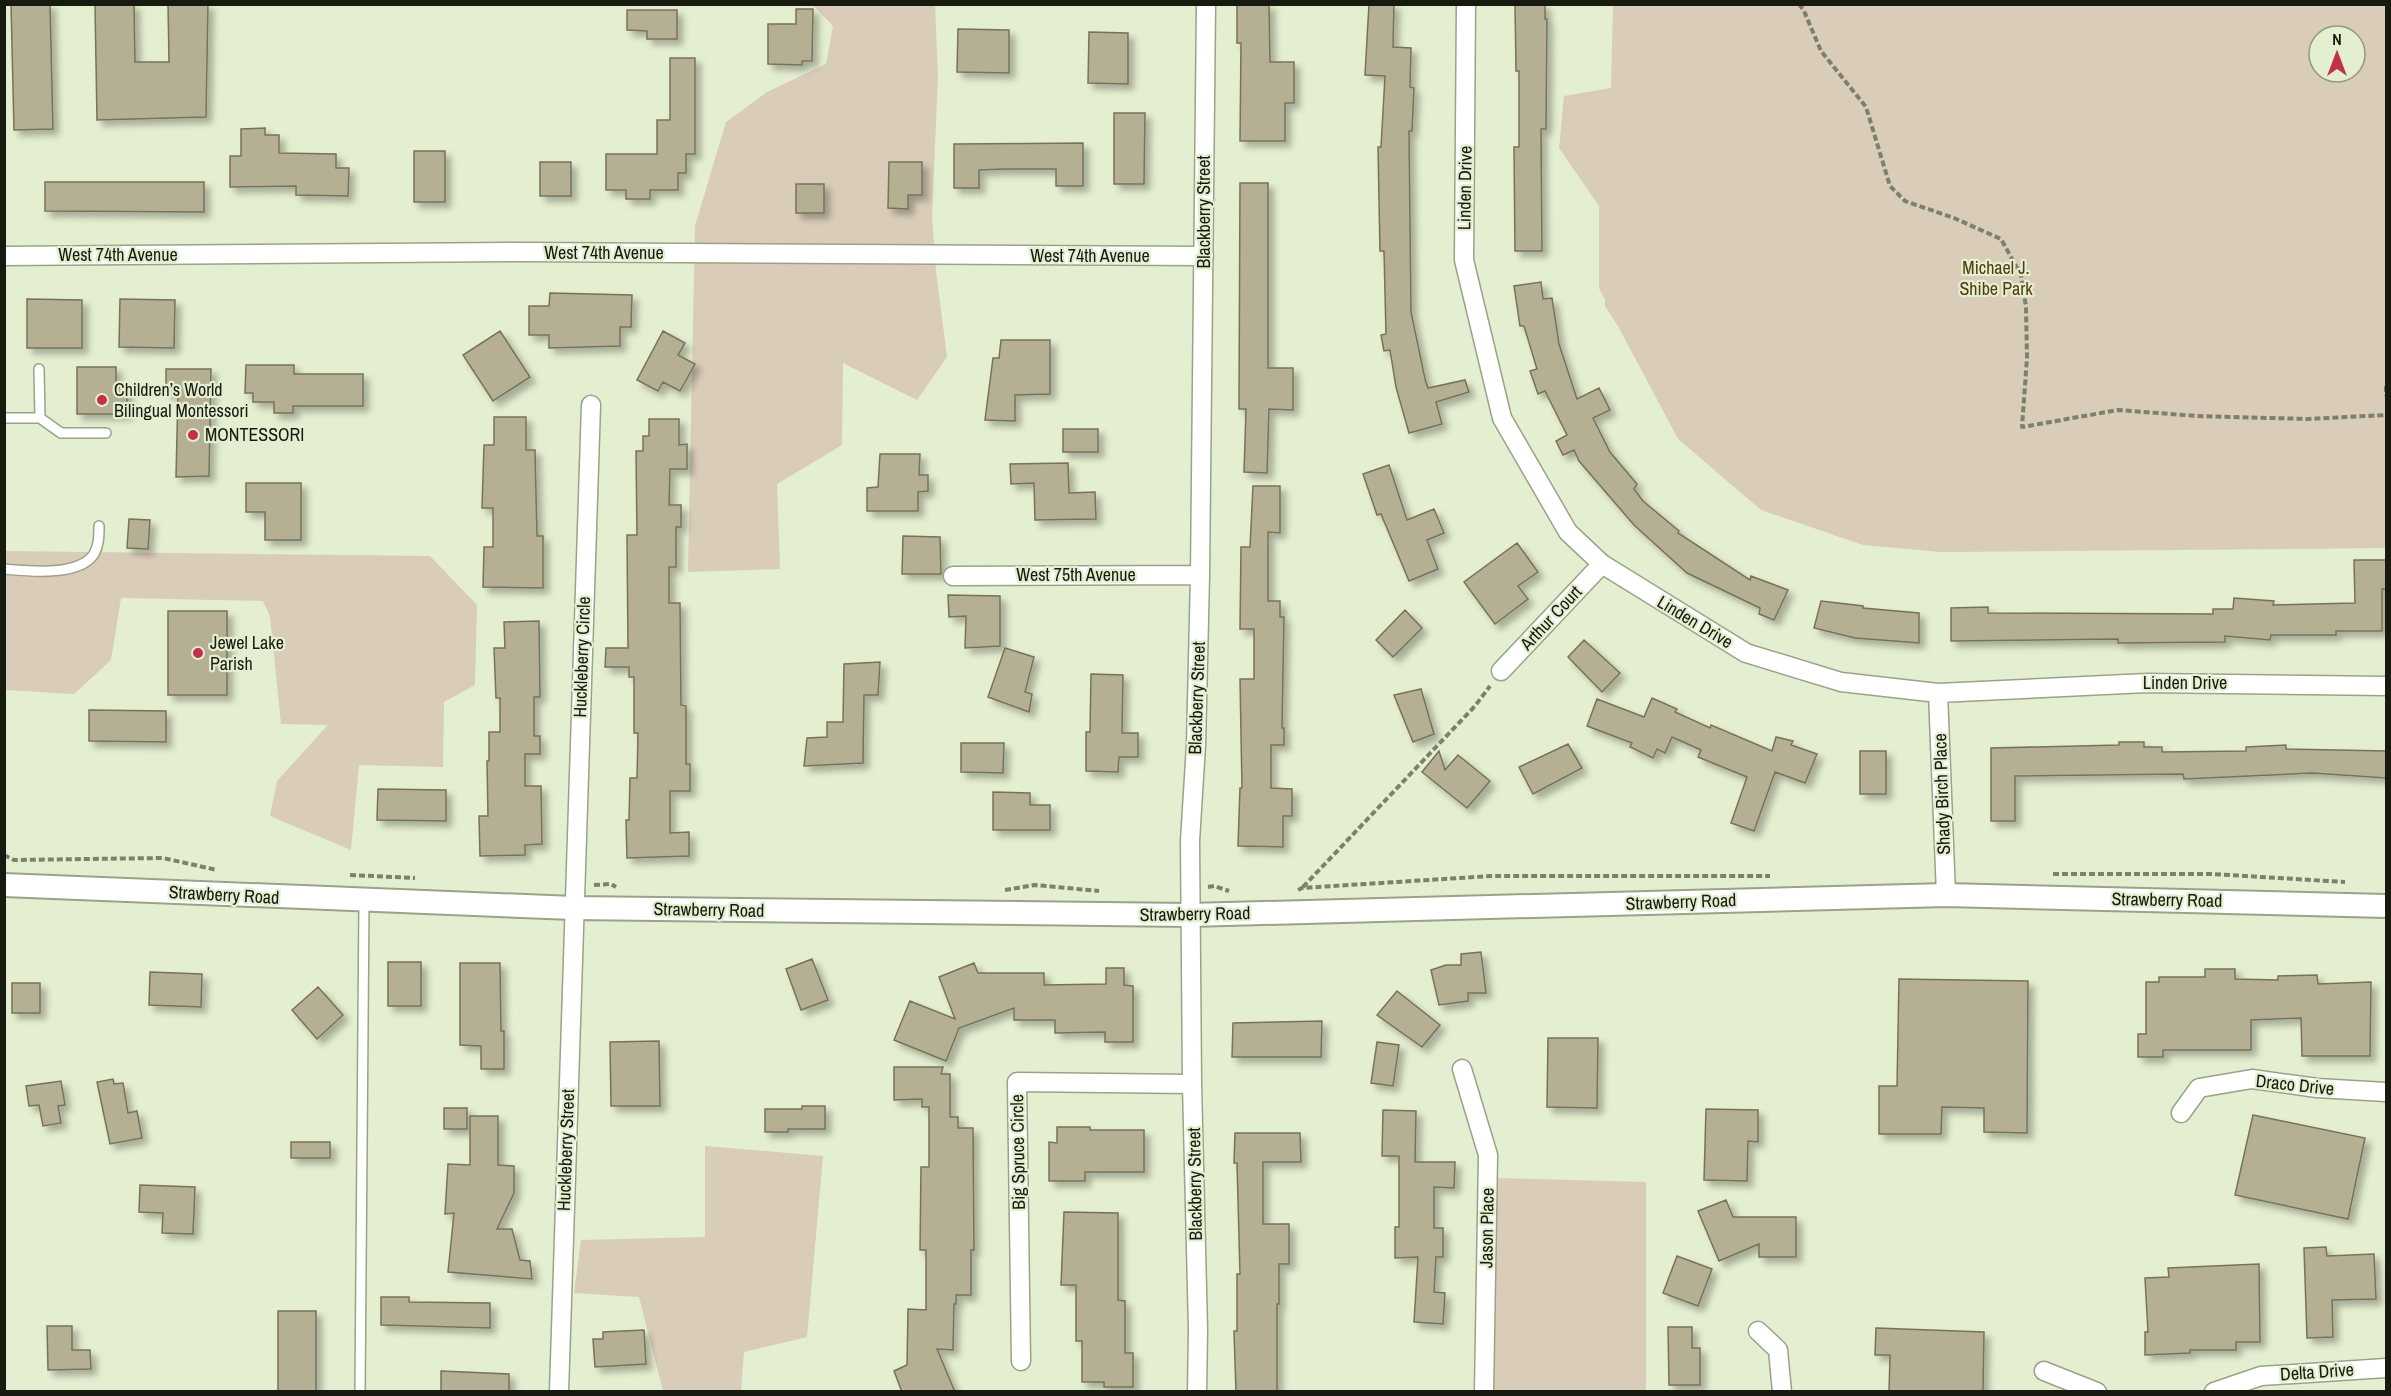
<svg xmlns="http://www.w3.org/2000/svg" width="2391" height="1396" font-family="'Archivo Narrow',sans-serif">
	<defs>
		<filter id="shadow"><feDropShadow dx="5.5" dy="5.5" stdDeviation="3" flood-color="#0004"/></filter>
	</defs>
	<rect width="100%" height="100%" fill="#e4eed0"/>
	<path fill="#d9ccb8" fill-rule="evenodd" d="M813 5H935L938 76 932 215 936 271 947 357 917 400 843 363 842 445 777 484 780 569 688 572 695 226 726 122 767 92 826 64 833 26Z
		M1613 5H2386V548L1941 552 1863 545 1761 510 1678 439 1618 326 1605 306V300L1599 288V206L1559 148 1564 96 1611 88ZM2319 36H2355V72H2319Z
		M4 551 430 556 477 605 475 685 444 702 443 767 359 765 351 850 270 816 277 781 328 725 281 724 270 616 263 601 121 598 111 660 74 694 5 690Z
		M705 1146 823 1156 807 1337 744 1352 741 1391H663L639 1297 574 1293 581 1240 705 1237Z
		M1493 1178 1646 1182V1391L1491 1392Z"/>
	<path fill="#b5b093" stroke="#787358" stroke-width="1.5" filter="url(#shadow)" d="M11 4H50L53 129 14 130Z
		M95 4H134L135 62H169L168 4H208L206 117 97 120Z
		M1237 4H1269L1270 62H1294V103H1285V141H1240L1241 43H1237Z
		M1369 4H1394L1393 47 1411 48 1410 87 1414 88 1412 131H1409L1411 312 1425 379 1428 388 1465 380 1469 392 1436 402 1442 424 1409 433 1396 387 1390 350 1384 351 1381 335 1386 334 1384 251H1380L1378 147H1381L1385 76 1365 75Z
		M1515 4H1545V19H1547L1546 129H1541L1542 251H1515L1514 147H1519V71H1516Z
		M796 9H813L812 61H802V65L768 64V24H796Z
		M627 10H677V39H647V31L627 30Z
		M958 29 1009 30V73L957 72Z
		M1089 32 1128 33V84L1088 83Z
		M670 58H695V154H686V173H678V190H650V199H626V190H606V154H657V120H670Z
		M1114 113H1145L1144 184H1114Z
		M265 128V135H279V153L336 154V168H349L348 196 296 195V186L230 187V156H241V129Z
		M1083 143V186H1056V169H1005L979 170V188H954V144Z
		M414 151H445V202H414Z
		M540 162H571V196H540Z
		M889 162H922V195H908V209L888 208Z
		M45 182H204V212L45 211Z
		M1240 183H1268V368H1293V410L1269 409 1267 473 1244 472 1246 409H1239Z
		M796 184H824V213H796Z
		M1541 282 1543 299 1552 298 1559 344 1577 399 1599 388 1610 410 1593 418 1610 452 1637 484 1634 489 1643 501 1679 531 1678 533 1750 580 1751 576 1788 590 1774 620 1759 614 1760 608 1687 573 1634 525 1579 461 1574 450 1563 455 1556 441 1567 435 1545 391 1538 394 1530 371 1537 369 1524 326H1520L1514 286Z
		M550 293 632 295 631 327H620V346L549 348V335H529V306H549Z
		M27 299 82 300V348H27Z
		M120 299 175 300 174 348 119 347Z
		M500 331 530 377 493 401 463 355Z
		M663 331 685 343 678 355 695 364 680 391 663 382 658 391 637 380Z
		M1001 340H1050V394L1015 395V421L985 420 993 358H999Z
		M246 365H294V374H363V406H293V413H274V402H253V393H245Z
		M77 367H116V387H127V414H77Z
		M166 369H211L209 476 176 477 178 393 166 394Z
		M494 417H526V450H535L537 536H543V588L483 587 484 547H493V508H482L484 445H494Z
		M649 419H679V445L687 444V469H670L669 505H681V527H676V567H669V603H680L681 705 686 706V764H690V791H670V833L689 832V856L627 858 626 820H629L630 778H637L638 733H634V677H629V667H605L606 648H628L627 535H637L636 451H643V436H649Z
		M1063 429H1098V452H1063Z
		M880 454H920L919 475H928V491L918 492V511H867V488L878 487Z
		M1068 463 1069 493 1095 492 1096 519 1035 520 1034 483 1011 484 1010 464Z
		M1389 465 1407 520 1434 509 1444 533 1427 540 1438 569 1409 581 1381 514 1377 515 1363 474Z
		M246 483H301V540H265V512H246Z
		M1253 486H1280V533L1268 532V601H1280V617H1284L1282 728H1284V745H1271V788L1292 789V816H1283V847L1238 846 1240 788H1242L1240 679H1254V629H1240L1241 547H1250Z
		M129 519 150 520 148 549 127 548Z
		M903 536 940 537 941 574H902Z
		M1517 543 1538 572 1518 586 1528 599 1495 624 1464 582Z
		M2354 560H2386V589H2382V631H2336V635H2271L2270 640 2225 636V642L2118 643V639L1951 641V608L1988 607V613L2213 614V609H2233L2234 598 2274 601 2273 605 2355 603Z
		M948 595 1000 596V646L965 648 966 616 949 617Z
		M1821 601 1863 606V608L1919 613V643L1855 638 1814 628Z
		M1405 610 1422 628 1393 657 1376 640Z
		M168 611H227V695H168Z
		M539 621 540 697H534V736H540V754H525V786H541L542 844 525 845V855L480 856 479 816H488L487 761H489V732H500V698H496L494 648H505L504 622Z
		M1584 640 1620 673 1602 692 1568 657Z
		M1005 648 1034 657 1025 692 1032 694 1029 712 988 697Z
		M880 662 878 695H864L863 763 804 766 807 738 827 737V722H843L844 664Z
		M1091 674 1123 675 1122 733H1138V757H1119L1118 772 1086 771V732H1090Z
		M1421 689 1434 734 1413 742 1394 695Z
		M1652 698 1677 709 1675 712 1710 728 1711 725 1772 751 1776 737 1793 741 1791 745 1817 754 1805 783 1775 772 1754 831 1731 823 1747 777 1698 757 1701 750 1672 737 1665 753 1657 749 1653 758 1630 747 1632 743 1587 726 1597 699 1644 717Z
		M89 710 166 711V742L89 741Z
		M2119 742H2144V747H2162V752L2246 751V747L2286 745V749L2386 751V778L2312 773 2184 779 2183 774 2015 776V821H1991V748L2119 745Z
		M961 743H1004L1003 773 961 772Z
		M1568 744 1582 768 1533 794 1519 767Z
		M1439 751 1445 770 1458 755 1490 781 1467 808 1422 772Z
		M1860 751H1886V794H1860Z
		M378 789 446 790V821L377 820Z
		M993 792 1030 793V805H1050V830H993Z
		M1481 952 1486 993H1468V1001L1439 1005 1431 970 1446 965H1461V954Z
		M812 959 828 1000 801 1010 786 969Z
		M388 962H421V1006H388Z
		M460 963H500L501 1031H504V1069H481V1046L460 1045Z
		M974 963 978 973H1044V985L1106 984V968H1124V985L1133 986V1042H1105V1032L1055 1033V1020H1014V1008L959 1028 946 1061 894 1040 910 1001 955 1019 939 977Z
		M2205 969H2235V979L2278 980V976L2317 975 2318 984 2371 982 2370 1056H2302L2301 1018 2251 1020V1050H2163V1057H2138V1034H2146V982H2159V977H2205Z
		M150 972 202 974 201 1007 149 1005Z
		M1899 979 2028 981 2027 1133 1984 1132V1108L1942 1107 1941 1134H1879V1086H1897Z
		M12 983H40V1013H12Z
		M318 987 343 1015 317 1039 292 1010Z
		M1397 991 1440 1025 1422 1047 1377 1015Z
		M1322 1021 1321 1057H1232L1233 1023Z
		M1548 1038H1598L1597 1108 1547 1107Z
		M659 1041 660 1106H611L610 1042Z
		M1377 1042 1399 1045 1393 1086 1371 1083Z
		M894 1067H943L941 1074H950V1117H958V1128H973L974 1250H971V1295H956V1304H954L953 1350 937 1349 955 1392H902L894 1371 907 1365 908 1309 926 1310V1250H920L921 1167H929V1107H922V1099L894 1100Z
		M113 1079 114 1084 123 1083 128 1113 137 1111 142 1138 110 1144 97 1082Z
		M61 1081 65 1105 58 1106 61 1123 43 1126 39 1105 29 1106 26 1086Z
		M802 1106H825V1129H788V1132H765V1109H802Z
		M444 1108H467V1129H444Z
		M1706 1109 1758 1110V1142L1748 1141 1747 1181 1704 1180Z
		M1383 1110 1416 1111 1415 1162H1455L1454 1188 1434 1187V1228H1443V1257H1436L1434 1292 1445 1293 1443 1324 1414 1322 1418 1257 1395 1258V1227H1399V1156H1382Z
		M2253 1115 2365 1138 2348 1219 2235 1195Z
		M470 1116H498V1165L514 1166V1193L497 1229H512L520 1260 530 1261 532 1279 448 1272 454 1213 445 1214 448 1164 470 1165Z
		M1057 1127H1090V1130H1144V1172H1085V1181H1049V1142L1057 1143Z
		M1235 1133H1300L1301 1162H1263V1224H1289V1264H1279V1304H1277V1392H1236L1234 1331H1237V1274H1240L1237 1163H1234Z
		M291 1142H330V1158H291Z
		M140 1185 195 1187 193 1234 162 1233 163 1213 139 1212Z
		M1726 1200 1733 1217H1796V1257H1759V1244L1719 1261 1698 1211Z
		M1064 1212 1118 1213V1300L1125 1301V1353H1133V1387H1104V1382H1082V1341H1076V1285H1061Z
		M2326 1247 2327 1256 2374 1254 2376 1299 2332 1300 2333 1337 2307 1338 2304 1248Z
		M1677 1256 1712 1269 1698 1306 1663 1293Z
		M2259 1264 2260 1342H2236V1350H2190V1353L2145 1355V1332H2148L2145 1278 2169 1277 2168 1268Z
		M381 1297H409V1302L490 1303V1328L381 1325Z
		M278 1311H316V1392H278Z
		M47 1326H72V1350H90L91 1369 48 1370Z
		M1668 1327H1692V1348H1700V1385H1669Z
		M1876 1328 1984 1332 1983 1392H1889L1890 1355H1875Z
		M644 1330 646 1364 595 1367 593 1339H603V1332Z
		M441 1371 509 1374V1392H441Z"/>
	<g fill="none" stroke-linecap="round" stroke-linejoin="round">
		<defs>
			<path id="service" d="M4 418H40L39 369
				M40 418 61 433H106
				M4 569C28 571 79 577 94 554 99 545 99 536 99 526
				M360 1392 364 901"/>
			<path id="minor" d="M1466 4 1464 260 1502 418 1568 532 1602 564 1746 653 1841 682 1938 693 2147 683 2386 686
				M4 256 521 252 1204 256
				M953 576 1200 575
				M1501 671 1602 564
				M1938 693 1946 895
				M1462 1069 1488 1155 1484 1392
				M2181 1113 2199 1088 2252 1079 2317 1088 2386 1092
				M1758 1331 1778 1350 1782 1392
				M1021 1361 1017 1082 1192 1084
				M2044 1371 2097 1392
				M559 1392 591 405
				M1197 1392 1198 1330 1192 1084 1190 841 1196 745 1200 575 1206 4
				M2214 1392 2261 1376 2386 1368"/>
			<path id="tertiary" d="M4 885 573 908 1190 915 1946 895 2386 906"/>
		</defs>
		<use href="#service" stroke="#9aa387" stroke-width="12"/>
		<use href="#minor" stroke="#9aa387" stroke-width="21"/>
		<use href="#tertiary" stroke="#9aa387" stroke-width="26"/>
		<path stroke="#7b816d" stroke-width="4" stroke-dasharray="6 3" stroke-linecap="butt" d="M1799 4 1804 11 1821 51 1866 107 1890 186 1905 201 1954 218 2001 239 2021 275 2026 307 2027 358 2022 427 2118 410 2197 416 2308 419 2386 415
			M2386 386V396
			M4 855 14 860 163 858 217 870
			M2053 874H2212L2345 882
			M350 875 415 878
			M594 885 611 884 616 887
			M1208 887 1214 886 1229 891
			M1303 887 1475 706 1490 686
			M1005 890 1035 885 1099 891
			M1298 890 1302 888 1491 876H1770"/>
		<use href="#service" stroke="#fff" stroke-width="9"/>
		<use href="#minor" stroke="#fff" stroke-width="18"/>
		<use href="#tertiary" stroke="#fff" stroke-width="22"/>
	</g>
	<g fill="#c2314b" stroke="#e4eed0" stroke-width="2">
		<circle cx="102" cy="400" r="6"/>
		<circle cx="193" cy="435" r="6"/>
		<circle cx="198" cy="653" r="6"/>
	</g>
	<g text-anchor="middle" stroke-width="4.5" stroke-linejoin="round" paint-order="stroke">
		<g font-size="18" fill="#171a0f" stroke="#e4eed0">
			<text transform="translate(1465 188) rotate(-89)" y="6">Linden Drive</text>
			<text transform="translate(1204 212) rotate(-90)" y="6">Blackberry Street</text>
			<text x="604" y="259">West 74th Avenue</text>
			<text x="118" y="261">West 74th Avenue</text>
			<text x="1090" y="262">West 74th Avenue</text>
			<text x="1076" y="581">West 75th Avenue</text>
			<text transform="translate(1551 618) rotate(-47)" y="6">Arthur Court</text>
			<text transform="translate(1695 622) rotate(31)" y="6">Linden Drive</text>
			<text transform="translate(582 657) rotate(-88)" y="6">Huckleberry Circle</text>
			<text x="2185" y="689">Linden Drive</text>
			<text transform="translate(1197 698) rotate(-88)" y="6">Blackberry Street</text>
			<text transform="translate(1942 794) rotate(-92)" y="6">Shady Birch Place</text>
			<text transform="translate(224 895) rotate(3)" y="6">Strawberry Road</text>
			<text transform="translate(2167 900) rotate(1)" y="6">Strawberry Road</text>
			<text transform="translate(1681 902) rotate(-2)" y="6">Strawberry Road</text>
			<text transform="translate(709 910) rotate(1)" y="6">Strawberry Road</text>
			<text transform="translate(1195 914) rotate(-1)" y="6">Strawberry Road</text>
			<text transform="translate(2295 1085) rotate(6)" y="6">Draco Drive</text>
			<text transform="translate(566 1150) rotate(-88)" y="6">Huckleberry Street</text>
			<text transform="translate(1018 1152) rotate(-91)" y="6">Big Spruce Circle</text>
			<text transform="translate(1195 1184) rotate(-91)" y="6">Blackberry Street</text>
			<text transform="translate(1487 1228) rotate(-89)" y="6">Jason Place</text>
			<text transform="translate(2317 1372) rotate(-4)" y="6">Delta Drive</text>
		</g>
		<g font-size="18" fill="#543b0b" stroke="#e4eed0">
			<text x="1996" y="274">Michael J.<tspan x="1996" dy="21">Shibe Park</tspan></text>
		</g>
		<g font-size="18" fill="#171a0f" stroke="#e4eed0" text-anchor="start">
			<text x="114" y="396">Children’s World<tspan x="114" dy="21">Bilingual Montessori</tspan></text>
			<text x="205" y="441">MONTESSORI</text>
			<text x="210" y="649">Jewel Lake<tspan x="210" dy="21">Parish</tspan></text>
		</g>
	</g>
	<rect width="2391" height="1396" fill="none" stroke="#171a0f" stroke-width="12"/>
	<g transform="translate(2337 54)"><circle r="28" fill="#e4eed0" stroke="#929983" stroke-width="1.5"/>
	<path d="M0-4.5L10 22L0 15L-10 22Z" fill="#c2314b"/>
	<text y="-9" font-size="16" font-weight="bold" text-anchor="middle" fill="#171a0f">N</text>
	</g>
</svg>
